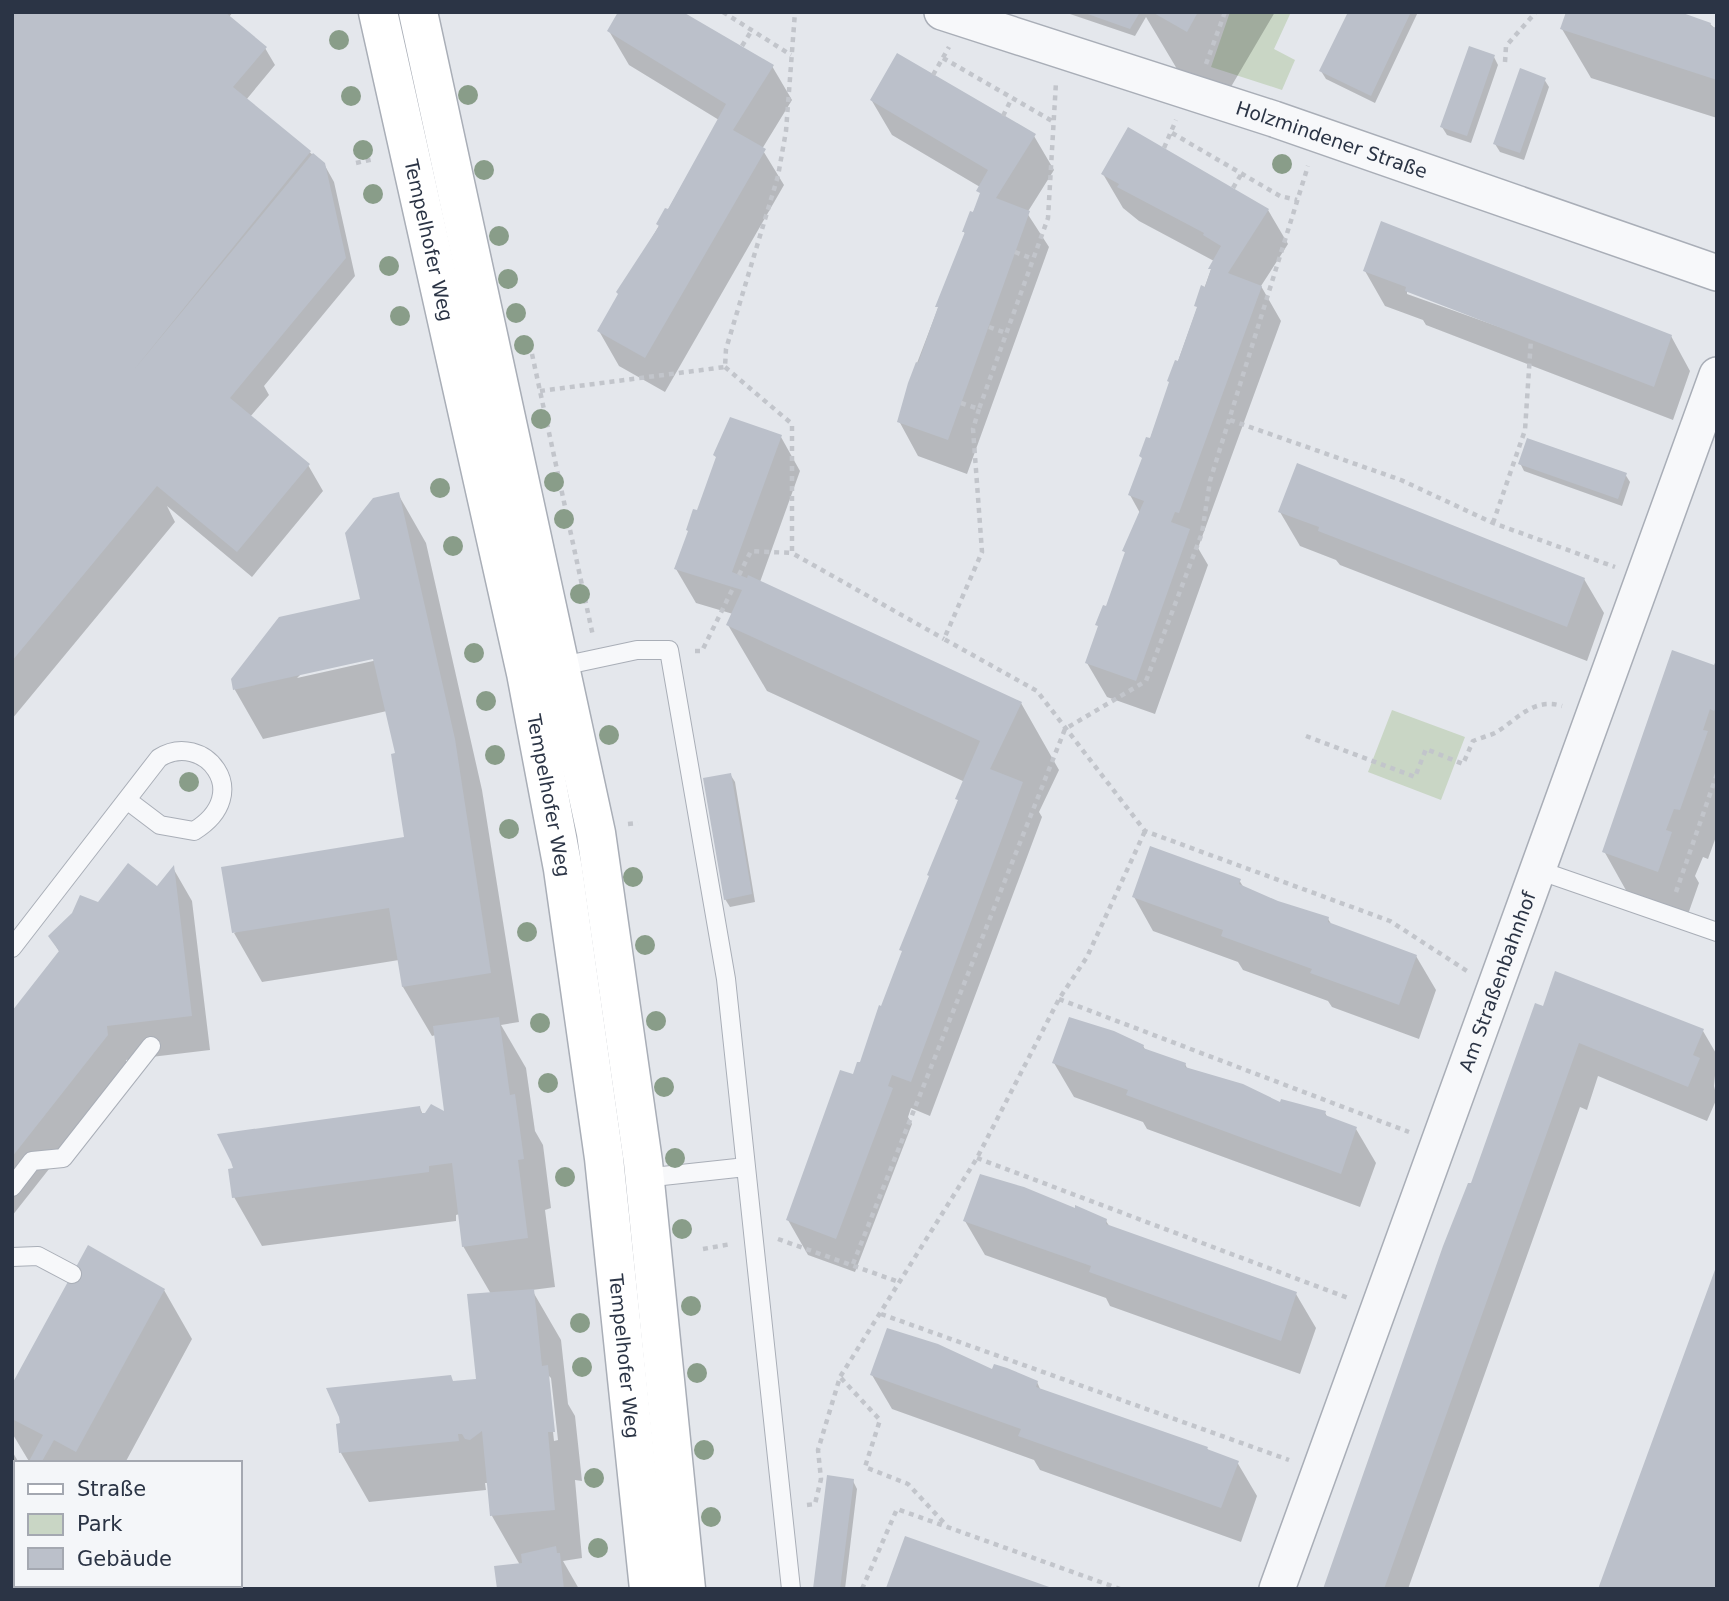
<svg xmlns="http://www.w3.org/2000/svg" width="1729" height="1601" font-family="'DejaVu Sans',sans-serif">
	<rect width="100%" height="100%" fill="#e4e7ec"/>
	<path fill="#c9d6c5" d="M1230 12H1291L1274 49 1295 60 1282 90 1211 67Z
		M1392 710 1465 737 1441 800 1368 772Z"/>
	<path fill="#0003" fill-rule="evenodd" d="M12 12H233L229 17 265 48 275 65 246 100 324 164 334 182 355 276 264 386 269 395 250 417 308 465 323 491 252 577 167 506 175 522 12 719Z
		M1064 12H1275L1225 97 1177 69 1146 17 1135 36Z
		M1350 12H1418L1375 103 1326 79 1321 71Z
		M1710 24 1717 30V118L1591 78 1562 29Z
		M609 31 772 66 792 100 762 149 784 185 665 392 619 366 599 331 719 120 629 65Z
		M1494 57 1498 65 1471 143 1447 135 1442 127Z
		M1544 79 1549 87 1524 160 1500 152 1495 144Z
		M872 101 1034 136 1054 170 1027 213 1049 247 967 474 918 456 899 421 909 384 966 235 964 232 981 195 980 187 892 135Z
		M1103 174 1268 210 1288 244 1261 286 1281 321 1198 548 1208 565 1155 714 1107 697 1087 663 1126 554 1124 551 1140 513 1130 495 1214 261 1139 221 1123 208Z
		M1365 271 1671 336 1690 371 1673 420 1426 325 1423 320 1385 306ZM1407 290 1508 330 1407 294Z
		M781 437 800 471 760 582 1021 703 1059 770 1039 812 1042 817 930 1116 911 1108 908 1117 912 1124 855 1272 808 1255 788 1220 861 1064 965 782 767 691 728 625 733 614 696 603 676 569 717 459 715 455Z
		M1520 463 1625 474 1630 482 1622 506 1524 471Z
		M398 494 426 543 482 790 519 1022 501 1025 526 1068 535 1131 543 1145 551 1208 545 1210 555 1287 532 1290 561 1340 568 1404 575 1416 582 1481 575 1480 582 1558 563 1561 579 1589H499L520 1565 492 1516 489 1483H485L486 1490 369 1502 341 1453 338 1425 454 1383 478 1381 491 1294 463 1246 460 1214 456 1215V1221L262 1246 234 1197 420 1108 423 1115 447 1114 436 1035 432 1036 403 987 399 960 262 982 234 933 406 839 397 754 387 711 263 739 235 690 233 679 362 600ZM382 656V659L297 678 302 673ZM547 1374 551 1378 558 1440 554 1441Z
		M1280 512 1584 579 1604 613 1587 661 1340 565 1336 560 1300 546Z
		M1717 662V834L1708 859 1703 857 1695 876 1699 883 1686 920 1632 901 1604 851Z
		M730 774 735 782 755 902 730 907 725 899Z
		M173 868 192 901 210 1050 126 1060 127 1070 12 1216V1014L60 953 50 936 98 904 157 888Z
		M1239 880 1244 888 1277 903 1328 919 1332 925 1416 956 1436 990 1419 1039 1332 1007 1328 1001 1243 970 1238 962 1153 931 1134 897Z
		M1536 1005 1703 1031 1717 1055 1714 1086 1717 1098 1707 1121 1598 1076 1587 1110 1580 1107 1408 1589H1324L1445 1247 1473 1185Z
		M1143 1046 1146 1051 1185 1064 1188 1070 1281 1104 1325 1113 1328 1118 1356 1129 1376 1163 1360 1207 1147 1129 1143 1122 1074 1097 1054 1063Z
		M965 1221H1106L1110 1227 1296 1294 1316 1328 1300 1374 1110 1306 1106 1298 985 1255Z
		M1717 1271V1589H1600Z
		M164 1290 192 1339 125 1463H30L12 1433V1387Z
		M993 1371 1037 1382 1041 1391 1207 1448 1209 1452 1237 1462 1257 1496 1241 1542 1040 1470 1034 1460 892 1409 872 1375Z
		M12 1451 19 1463H16V1585H70L68 1589H12Z
		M853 1481 857 1489 845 1589H814Z
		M888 1588 1047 1589H888Z"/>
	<path fill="#bbc0ca" d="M12 12H225L267 47 233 87 311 151 133 371 313 153 325 163 346 258 230 398 310 464 247 540 237 552 157 486 12 661Z
		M618 12H683L774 65 733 130 766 149 645 358 597 331 618 294 616 292 659 226 656 224 665 208 668 209 726 104 607 31Z
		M1082 12H1140L1130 29Z
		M1152 12H1198L1187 32Z
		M1348 12H1411L1371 96 1319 71Z
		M1566 12H1680L1711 23 1710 26 1717 28V80L1560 29Z
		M1469 46 1495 55 1467 136 1440 127Z
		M897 53 1036 134 996 198 1030 211 948 440 897 422 908 383 916 362 918 363 938 307H935L965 232H962L970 211 973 212 980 193 976 191 988 170 870 100Z
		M1520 68 1546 78 1520 153 1493 144Z
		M1128 127 1269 209 1228 273 1262 286 1179 513 1175 512 1171 522 1190 529 1136 681 1085 663 1098 626 1095 625 1103 605 1106 606 1125 552 1122 551 1144 501 1128 495 1142 458 1139 456 1146 437 1150 438 1169 382 1167 381 1175 360 1178 361 1197 307 1194 306 1201 285 1205 287 1211 269H1208L1221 246 1203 235 1204 233 1117 187 1119 184 1101 174Z
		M1381 221 1672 335 1654 387 1405 291 1406 287 1363 271Z
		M730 417 782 435 732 572 747 578 748 575 1022 702 990 769 1023 782 911 1082 892 1075 888 1086 893 1088 836 1239 786 1220 840 1070 853 1074 857 1062H860L879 1005 881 1006 902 951 899 950 929 876 927 875 958 800 955 799 980 741 726 625 742 590 674 569 688 531 686 530 693 509 697 510 716 457 713 455Z
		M1527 438 1627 473 1618 499 1518 464Z
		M1297 463 1585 578 1567 627 1318 531 1319 527 1278 512Z
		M399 492 455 739 491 973 402 987 389 908 232 933 221 867 404 837 391 754 395 753 373 659 233 690 231 679 279 617 360 599 345 533 373 498Z
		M1672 650 1714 665 1717 658V705L1714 711 1710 709 1703 730 1708 731 1680 810 1674 809 1666 830 1672 832 1658 872 1602 852Z
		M731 773 752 894 724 900 703 778Z
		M1150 846 1241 879 1239 884 1278 901 1329 917 1328 922 1417 955 1399 1005 1310 973 1312 969 1221 936 1223 930 1132 897Z
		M128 863 157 886 174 865 192 1016 107 1026 108 1035 12 1157V1011L59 951 48 936 72 913 80 895 98 902Z
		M1555 971 1704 1029 1693 1055 1700 1058 1688 1087 1579 1043 1384 1589H1323L1443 1246 1468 1183H1471L1535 1003 1543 1006Z
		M499 1017 510 1095 515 1094 524 1159 518 1160 528 1238 462 1247 452 1163 429 1166V1172L232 1198 228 1169 233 1168 231 1162 217 1134 420 1106 421 1113H425L431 1104 444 1111 433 1026Z
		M1069 1017 1114 1031 1144 1045 1143 1048 1186 1063 1185 1067 1243 1084 1280 1102 1281 1099 1326 1111 1325 1115 1357 1127 1341 1174 1126 1095 1128 1090 1052 1063Z
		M980 1174 1024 1187 1075 1208V1205L1107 1219 1106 1224 1297 1292 1281 1341 1089 1272 1091 1266 963 1221Z
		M88 1245 165 1289 76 1452 54 1440 41 1463H28L43 1435 12 1419V1384Z
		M1716 1267 1717 1589H1598Z
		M534 1289 542 1366 548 1365 555 1432H548L555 1510 490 1516 482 1431 470 1440 465 1439 462 1434H458L459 1441 339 1453 336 1424 340 1423 339 1417 326 1388 451 1375 453 1381 476 1379 467 1294Z
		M887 1328 938 1344 992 1369 994 1364 1007 1368 1038 1381 1036 1387 1208 1447 1207 1449 1239 1461 1221 1508 1018 1436 1021 1429 870 1375Z
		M12 1469 16 1471V1572L12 1570Z
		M827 1475 854 1479 840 1589H813Z
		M905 1536 1052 1588 1051 1589 886 1588Z
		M556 1546 557 1553H560L564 1589H497L494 1566 522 1563 521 1554Z"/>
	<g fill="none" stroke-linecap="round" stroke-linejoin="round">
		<defs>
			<path id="lane" d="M562 666 637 650H669L726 979 791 1589
				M1538 870 1717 932
				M12 948 159 758C203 730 256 793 194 831L160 825 127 800
				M644 1178 746 1167
				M12 1187 32 1161 63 1158 151 1046
				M12 1257 38 1256 72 1274"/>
			<g id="street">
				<path id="s1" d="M942 12 1274 119 1717 273"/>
				<path id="s2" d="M1277 1589 1717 375"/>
			</g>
			<g id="secondary">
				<path id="s3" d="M378 12 526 673 563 869 604 1158 649 1589"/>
				<path d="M418 12 596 833 643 1162 686 1589"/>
			</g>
		</defs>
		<use href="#lane" stroke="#a9aeb7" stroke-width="20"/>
		<use href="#street" stroke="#a9aeb7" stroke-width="38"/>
		<use href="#secondary" stroke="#a9aeb7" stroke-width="41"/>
		<path stroke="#c2c5cb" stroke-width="4.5" stroke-dasharray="5 5" stroke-linecap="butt" d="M723 12 791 55
			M742 46 752 30
			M943 58 1052 121
			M1505 62 1506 46 1536 12
			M1206 64 1225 12
			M933 75 949 47
			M1003 116 1012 98
			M1172 133 1280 196 1297 200
			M1164 148 1176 120
			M356 163 374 159
			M1233 188 1242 173
			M1015 252 1033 259
			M989 327 1006 333
			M532 354 593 636
			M725 367 792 424V553L944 639
			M540 391 725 367 726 349 778 176 786 131 795 12
			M961 403 979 409 1048 218 1056 82
			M979 409 973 429 982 552 944 639 1037 691 1145 831 1390 921 1467 971
			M1230 420 1401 480 1493 523 1615 567
			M1493 523 1525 430 1531 339
			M739 575 751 551 792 553
			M695 651H702L734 586
			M1306 736 1415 777 1426 749 1463 764 1473 741C1480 738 1488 736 1495 733 1517 720 1533 697 1562 706
			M628 824 638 823
			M1676 892 1717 774
			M1059 999 1409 1132
			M977 1158 1348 1298
			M778 1239 899 1282
			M703 1249 731 1244
			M853 1264 1065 729 1146 681 1202 533 1210 481 1308 166
			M881 1314 1289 1460
			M841 1378 880 1420 865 1467 908 1484 947 1526
			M807 1505 815 1504 821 1479 818 1450 840 1377 977 1158 1059 999 1087 957 1145 831
			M862 1589 897 1509 1120 1589"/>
		<use href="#lane" stroke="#f7f8fa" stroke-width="18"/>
		<use href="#street" stroke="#f7f8fa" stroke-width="35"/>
		<use href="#secondary" stroke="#fff" stroke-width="38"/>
	</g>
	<g fill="#899d89">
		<circle cx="339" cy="40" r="10"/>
		<circle cx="468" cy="95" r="10"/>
		<circle cx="351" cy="96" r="10"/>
		<circle cx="363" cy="150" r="10"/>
		<circle cx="1282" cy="164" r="10"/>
		<circle cx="484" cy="170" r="10"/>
		<circle cx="373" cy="194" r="10"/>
		<circle cx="499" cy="236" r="10"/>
		<circle cx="389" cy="266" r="10"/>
		<circle cx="508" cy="279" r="10"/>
		<circle cx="516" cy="313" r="10"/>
		<circle cx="400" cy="316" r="10"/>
		<circle cx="524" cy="345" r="10"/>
		<circle cx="541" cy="419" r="10"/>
		<circle cx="554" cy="482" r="10"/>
		<circle cx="440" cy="488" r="10"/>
		<circle cx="564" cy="519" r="10"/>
		<circle cx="453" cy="546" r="10"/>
		<circle cx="580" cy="594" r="10"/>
		<circle cx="474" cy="653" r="10"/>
		<circle cx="486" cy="701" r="10"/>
		<circle cx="609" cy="735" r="10"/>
		<circle cx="495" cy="755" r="10"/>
		<circle cx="189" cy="782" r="10"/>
		<circle cx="509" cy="829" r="10"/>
		<circle cx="633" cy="877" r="10"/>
		<circle cx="527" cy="932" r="10"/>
		<circle cx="645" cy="945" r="10"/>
		<circle cx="656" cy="1021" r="10"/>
		<circle cx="540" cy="1023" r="10"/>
		<circle cx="548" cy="1083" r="10"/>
		<circle cx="664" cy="1087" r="10"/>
		<circle cx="675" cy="1158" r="10"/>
		<circle cx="565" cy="1177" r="10"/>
		<circle cx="682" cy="1229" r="10"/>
		<circle cx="691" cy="1306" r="10"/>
		<circle cx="580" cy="1323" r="10"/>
		<circle cx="582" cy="1367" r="10"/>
		<circle cx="697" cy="1373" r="10"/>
		<circle cx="704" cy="1450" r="10"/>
		<circle cx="594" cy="1478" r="10"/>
		<circle cx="711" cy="1517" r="10"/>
		<circle cx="598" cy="1548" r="10"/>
	</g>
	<g text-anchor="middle" stroke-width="6" stroke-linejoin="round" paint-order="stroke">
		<g font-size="19" fill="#2b3445" stroke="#f4f6f9">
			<text dy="7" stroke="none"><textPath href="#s1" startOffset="410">Holzmindener Straße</textPath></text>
			<text dy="7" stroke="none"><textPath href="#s3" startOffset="234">Tempelhofer Weg</textPath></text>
			<text dy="7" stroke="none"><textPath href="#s3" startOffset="802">Tempelhofer Weg</textPath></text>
			<text dy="7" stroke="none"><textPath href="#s2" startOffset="646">Am Straßenbahnhof</textPath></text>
			<text dy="7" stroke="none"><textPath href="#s3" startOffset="1368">Tempelhofer Weg</textPath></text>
		</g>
	</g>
	<rect width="1729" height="1601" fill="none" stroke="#2b3445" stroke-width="28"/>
	<rect x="14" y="1461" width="228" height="126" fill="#f4f6f9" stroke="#a4a8b1" stroke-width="2"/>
	<rect x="28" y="1484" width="35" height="10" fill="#ffffff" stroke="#a4a8b1" stroke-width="2"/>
	<text x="77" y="1496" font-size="21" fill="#2b3445">Straße</text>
	<rect x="28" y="1514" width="35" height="21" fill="#c9d6c5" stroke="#a4a8b1" stroke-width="2"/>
	<text x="77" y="1531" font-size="21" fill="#2b3445">Park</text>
	<rect x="28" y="1548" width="35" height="21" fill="#bbc0ca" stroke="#a4a8b1" stroke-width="2"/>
	<text x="77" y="1566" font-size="21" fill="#2b3445">Gebäude</text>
</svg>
